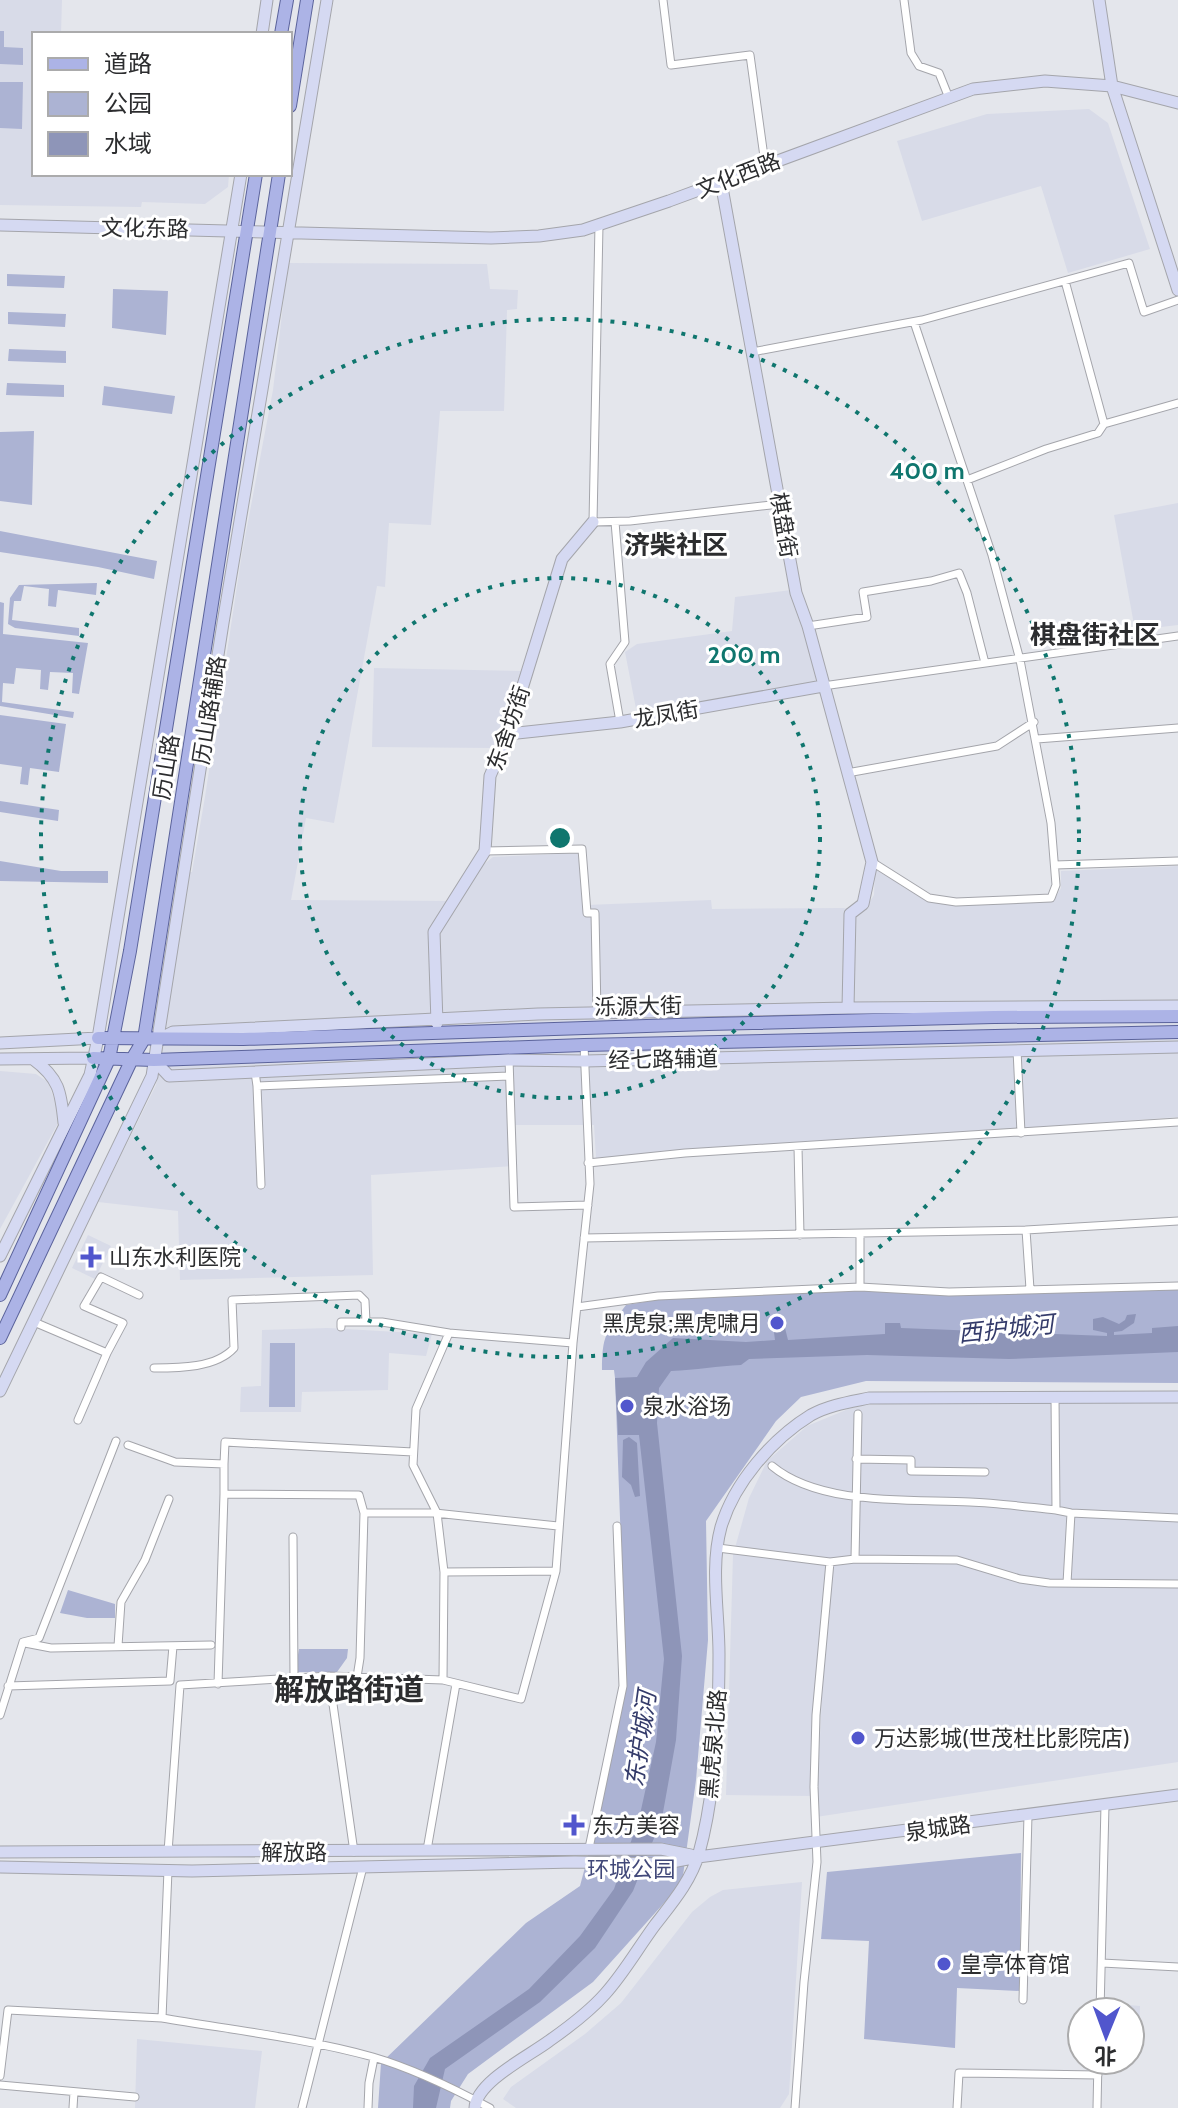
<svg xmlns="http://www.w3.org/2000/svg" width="1178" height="2108" font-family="Cabin,'Noto Sans SC',sans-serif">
	<rect width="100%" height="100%" fill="#e4e6ec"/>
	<path fill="#d8dbe8" d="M0 0H62L61 34H34V174H229L228 187 205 204 142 202 141 207 0 205Z
		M1089 109 1108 123 1150 249 1068 273 1041 186 922 221 897 141 987 114Z
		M288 263 487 264 490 289 518 290 517 309 507 310 504 411H440L431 525 389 523 385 587 377 586 334 823 306 818 291 900 456 901 474 872 493 857 581 853 587 905 711 900 712 909 843 908 864 911 874 895 875 869 928 902 958 905 1054 900 1061 888V871L1178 866V1117L596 1158 594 1125H512V1166L371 1175 373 1275 180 1280 178 1211 98 1202 156 1085 189 872H192L205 797 242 553 273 390Z
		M1178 503V625L1135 630 1114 515Z
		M791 590 821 683 638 719 625 652 637 644 732 631 735 597Z
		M374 668 522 671 493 748 372 747Z
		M0 1071 36 1074 48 1082 57 1107V1125L0 1229Z
		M88 1235 111 1246 95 1279 72 1268Z
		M328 1328 432 1334 426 1356 389 1353 388 1390 302 1392 301 1412H240L241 1387 261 1386 262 1330Z
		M909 1403H1178V1762L816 1817 824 1656 815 1796 726 1795 733 1555 749 1498 767 1461 807 1426 858 1405Z
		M802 1882 789 2094 780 2108H516L503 2099 511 2087 585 2034 621 2003 692 1912 710 1897 723 1890Z
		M1105 2003 1140 2006 1139 2034 1130 2033V2012H1104Z
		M137 2039 262 2051 255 2108H135Z"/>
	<path fill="#acb3d3" d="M0 31H4V47L23 48V65L0 64Z
		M0 82H23L22 129 0 128Z
		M7 274 65 276 64 288 7 286Z
		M113 289 168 291 166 335 112 328Z
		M8 312 66 314 65 327 8 324Z
		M9 349 66 351V363L8 361Z
		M7 383 64 385V397L6 395Z
		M104 386 175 396 172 414 102 405Z
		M34 431 32 505 0 501V432Z
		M0 531 157 561 154 579 98 567 0 552Z
		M97 583 96 595 58 590 56 607 48 606 49 589 24 586 21 601H14L12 620 79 628V636L15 628 8 624 10 598 19 585Z
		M0 602 4 603 3 634 88 643 79 694 72 693 73 673 50 672 48 690 40 689 41 670 16 668 14 684 3 683 2 702 74 712 73 718 0 706Z
		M0 715 66 724 59 772 30 768 28 785 20 784 22 767 0 764Z
		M0 801 59 810 58 821 0 812Z
		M0 861 61 871H108V883L0 881Z
		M1178 1289V1383L866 1381 801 1397 776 1421 706 1521 708 1640 696 1780 682 1883 593 1982 468 2074 451 2101 450 2108H378L381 2063 526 1923 580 1886 597 1822 626 1686 615 1378 614 1370H602C602 1336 606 1332 626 1305L674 1297 862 1290Z
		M270 1343H295V1407H269Z
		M68 1590 115 1604V1618H87L60 1613Z
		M299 1649H348L347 1658 337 1672H295Z
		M1021 1853 1020 1991 957 1988 955 2048 864 2039 869 1941 821 1939 827 1872Z"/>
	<path fill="#8e95b8" d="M1136 1314 1134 1323 1122 1331 1114 1332V1335L1152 1333V1328L1178 1326V1352L1009 1359 867 1355 749 1359 741 1365C718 1366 696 1370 671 1371L659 1388 657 1423 682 1656 676 1740 662 1818 633 1891 595 1948 540 2002 445 2069 436 2108H413L414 2086 430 2058 529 1989 580 1936 614 1889 639 1819 656 1742 664 1659 639 1435H618L615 1378 637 1377 646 1362 673 1338 746 1342 775 1340 773 1325 780 1323 785 1328 788 1340 885 1334V1323H900L901 1328 1107 1336V1333L1093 1330V1319L1103 1317 1119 1324 1125 1320 1127 1315Z
		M629 1437 637 1443 640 1496 635 1497 631 1485 622 1477 623 1440Z"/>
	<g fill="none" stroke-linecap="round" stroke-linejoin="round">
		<defs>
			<path id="street" d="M663 0 671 65 750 55 765 164
				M904 0 911 53 919 66 939 73 949 98
				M599 225 593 522 630 521 780 504
				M1065 281 1104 424
				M752 352 922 320 1129 263 1144 312 1178 300
				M967 480 1046 449 1098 433 1104 424 1178 403
				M615 522 625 642 610 664 620 722
				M808 626 867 617 863 592 931 581 959 573 967 593 985 663
				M823 686 1178 636
				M1037 739 1178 728
				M847 773 997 746 1034 722
				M485 851 582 849 587 913H595L597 1013
				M872 862 929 898 956 902 1051 898 1056 885 1051 823 1020 660 992 555 914 322
				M1055 865 1178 861
				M1017 1050 1021 1133
				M509 1059 514 1207 588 1205
				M255 1072 257 1086 509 1076
				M257 1086 261 1185
				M798 1147 800 1235
				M588 1163 685 1153 1178 1122
				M1026 1230 1030 1289
				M860 1235V1287
				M584 1238 1026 1230 1178 1221
				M577 1307 658 1296 860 1287 949 1292 1178 1286
				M34 1322 107 1353 78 1420
				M341 1327V1322H382L449 1333
				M107 1353 123 1323 84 1306 101 1277 139 1295
				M154 1368C179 1368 216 1368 234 1348L232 1300 359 1295 365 1301 366 1322
				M1055 1397 1056 1510 1071 1513 1178 1518
				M128 1445 175 1462 224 1464V1494
				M856 1459 911 1460V1471L985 1472
				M224 1464 225 1442 413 1452
				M772 1466C820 1506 910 1499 970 1502 998 1503 1027 1507 1056 1510
				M293 1537 294 1678
				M718 1548 830 1562 855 1559 957 1560 1020 1579 1049 1583 1178 1584
				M855 1559 858 1414
				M444 1572 556 1571
				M1067 1583 1071 1513
				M23 1642 39 1638 116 1441
				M25 1643 51 1648 211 1645
				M118 1646 121 1602 145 1560 169 1499
				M329 1676 354 1852
				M357 1677 360 1658 364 1513
				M443 1680 444 1572 437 1513 413 1465 416 1409 449 1333 573 1343
				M218 1684 224 1494 359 1495 364 1513H435L558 1526
				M8 1686 170 1681 173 1646
				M0 1715 23 1642
				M589 1848 623 1686 617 1526
				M427 1850 456 1684
				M168 1852 180 1685 329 1676 443 1680 521 1699 556 1571 573 1343 590 1184 584 1045
				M168 1870 162 2018C233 2030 304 2038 373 2057 414 2069 453 2088 490 2108
				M1102 1963 1178 1967
				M1023 2000 1028 1815
				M1100 2012 1105 1805
				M0 2076 8 2010 162 2018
				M0 2085 135 2097
				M73 2108 74 2092
				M302 2108 363 1867
				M368 2108 369 2083 374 2058
				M795 2108 804 1982 817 1862 814 1787 816 1715 830 1562
				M957 2108 959 2073 1098 2075
				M1097 2108 1098 2060"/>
			<path id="secondary" d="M1099 0 1112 86 1178 290
				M262 34 267 0
				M721 182 796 593 808 626 872 862 863 904 850 914 848 1008
				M0 225 491 238 539 236 583 230 669 201 973 89 1045 81 1112 86 1178 103
				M508 734 620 722 823 686
				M437 1023 434 932 485 851 490 776 508 734 562 559 593 522
				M161 1038 173 1032 538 1014 848 1008 1178 1006
				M0 1043 98 1038
				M0 1059 93 1058
				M33 1059C59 1078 61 1092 64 1123
				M154 1060 169 1076 509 1060 585 1061 1178 1047
				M0 1256 90 1075 98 1038 241 174
				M0 1391 152 1076 223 623 327 0
				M0 1852 661 1849 691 1855
				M0 1867 192 1871 575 1862 661 1864 698 1857 1178 1795
				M475 2108C476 2082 529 2056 549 2041 569 2027 589 2012 605 1994 624 1973 638 1948 655 1925 672 1903 691 1881 699 1853 716 1792 719 1717 719 1654 719 1613 710 1567 721 1527 734 1483 772 1439 811 1415 829 1405 850 1402 869 1398L1178 1397"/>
			<path id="primary" d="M281 34 287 0
				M290 106 307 0
				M98 1038 243 1039 708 1024 994 1017 1178 1016
				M93 1058 154 1060 584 1045 1178 1032
				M0 1295 109 1059 130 951 256 174
				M0 1338 132 1059 144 1039 279 174"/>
		</defs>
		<use href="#street" stroke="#a4a5ab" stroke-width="9"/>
		<use href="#secondary" stroke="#a4a5ab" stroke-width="13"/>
		<use href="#primary" stroke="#5b639b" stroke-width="14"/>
		<use href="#street" stroke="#fff" stroke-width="7"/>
		<use href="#secondary" stroke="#d5d9f2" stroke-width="11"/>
		<use href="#primary" stroke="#acb3e6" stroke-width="12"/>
	</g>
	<g fill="none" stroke="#0f766e" stroke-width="4" stroke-dasharray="4 8">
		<circle cx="560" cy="838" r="260"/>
		<circle cx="560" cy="838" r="519"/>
	</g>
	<g fill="#5156cd" stroke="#fff" stroke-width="3">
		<path d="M87 1245h8v8h8v8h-8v8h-8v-8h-8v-8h8z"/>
		<circle cx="777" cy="1323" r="8"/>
		<circle cx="627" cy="1406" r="8"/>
		<circle cx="858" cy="1738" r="8"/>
		<path d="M570 1813h8v8h8v8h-8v8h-8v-8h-8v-8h8z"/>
		<circle cx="944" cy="1964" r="8"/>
	</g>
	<g text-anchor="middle" stroke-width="6" stroke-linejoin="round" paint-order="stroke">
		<g font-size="22" fill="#2c2d2f" stroke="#fff">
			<text transform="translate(738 175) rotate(-21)" y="8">文化西路</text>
			<text transform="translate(145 228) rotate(1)" y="8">文化东路</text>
			<text transform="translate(784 525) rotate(80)" y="8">棋盘街</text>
			<text transform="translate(209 710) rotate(-81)" y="8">历山路辅路</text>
			<text transform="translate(666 714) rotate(-10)" y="8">龙凤街</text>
			<text transform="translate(508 728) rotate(-71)" y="8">东舍坊街</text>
			<text transform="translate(166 767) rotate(-81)" y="8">历山路</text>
			<text transform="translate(638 1006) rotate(-1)" y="8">泺源大街</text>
			<text transform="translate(663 1059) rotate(-1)" y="8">经七路辅道</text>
			<text transform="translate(713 1744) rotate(-85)" y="8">黑虎泉北路</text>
			<text transform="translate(938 1828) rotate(-8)" y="8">泉城路</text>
			<text x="294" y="1860">解放路</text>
		</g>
		<g font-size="22" fill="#2c2d2f" stroke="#fff" text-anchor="start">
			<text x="109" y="1265">山东水利医院</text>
			<text x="761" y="1331" text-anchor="end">黑虎泉;黑虎啸月</text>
			<text x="643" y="1414">泉水浴场</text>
			<text x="874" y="1746">万达影城(世茂杜比影院店)</text>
			<text x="592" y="1833">东方美容</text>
			<text x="960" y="1972">皇亭体育馆</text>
		</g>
		<g font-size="22" fill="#414879" stroke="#fff">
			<text x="631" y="1877">环城公园</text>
		</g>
		<g font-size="24" font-style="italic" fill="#343b6a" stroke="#fff">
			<text transform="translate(1006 1329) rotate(-6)" y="8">西护城河</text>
			<text transform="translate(641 1739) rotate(-82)" y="8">东护城河</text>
		</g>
		<g font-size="26" font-weight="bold" fill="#2c2d2f" stroke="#fff">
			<text x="676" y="554">济柴社区</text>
			<text x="1095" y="644">棋盘街社区</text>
		</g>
		<g font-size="30" font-weight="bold" fill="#2c2d2f" stroke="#fff">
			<text x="349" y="1700">解放路街道</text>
		</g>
	</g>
	<circle cx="560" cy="838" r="12" fill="#0f766e" stroke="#fff" stroke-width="4"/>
	<g font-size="24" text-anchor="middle" font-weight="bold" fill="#0f766e" stroke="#fff" stroke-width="6" stroke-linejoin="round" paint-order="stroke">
		<text x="927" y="479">400 m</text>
		<text x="744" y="663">200 m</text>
	</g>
	<rect x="32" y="32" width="260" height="144" fill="#ffffff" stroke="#ababac" stroke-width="2"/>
	<rect x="48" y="58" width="40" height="12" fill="#acb3e6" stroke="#ababac" stroke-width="2"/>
	<text x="104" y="72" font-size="24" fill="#2c2d2f">道路</text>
	<rect x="48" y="92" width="40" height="24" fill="#acb3d3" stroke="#ababac" stroke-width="2"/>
	<text x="104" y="112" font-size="24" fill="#2c2d2f">公园</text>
	<rect x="48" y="132" width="40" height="24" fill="#8e95b8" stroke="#ababac" stroke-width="2"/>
	<text x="104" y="152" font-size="24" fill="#2c2d2f">水域</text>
	<g transform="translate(1106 2036) rotate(181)"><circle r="38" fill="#ffffff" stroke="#ababac" stroke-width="2"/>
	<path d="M0-6L14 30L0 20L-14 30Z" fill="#5156cd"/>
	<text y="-12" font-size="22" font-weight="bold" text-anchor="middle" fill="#2c2d2f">北</text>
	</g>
</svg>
